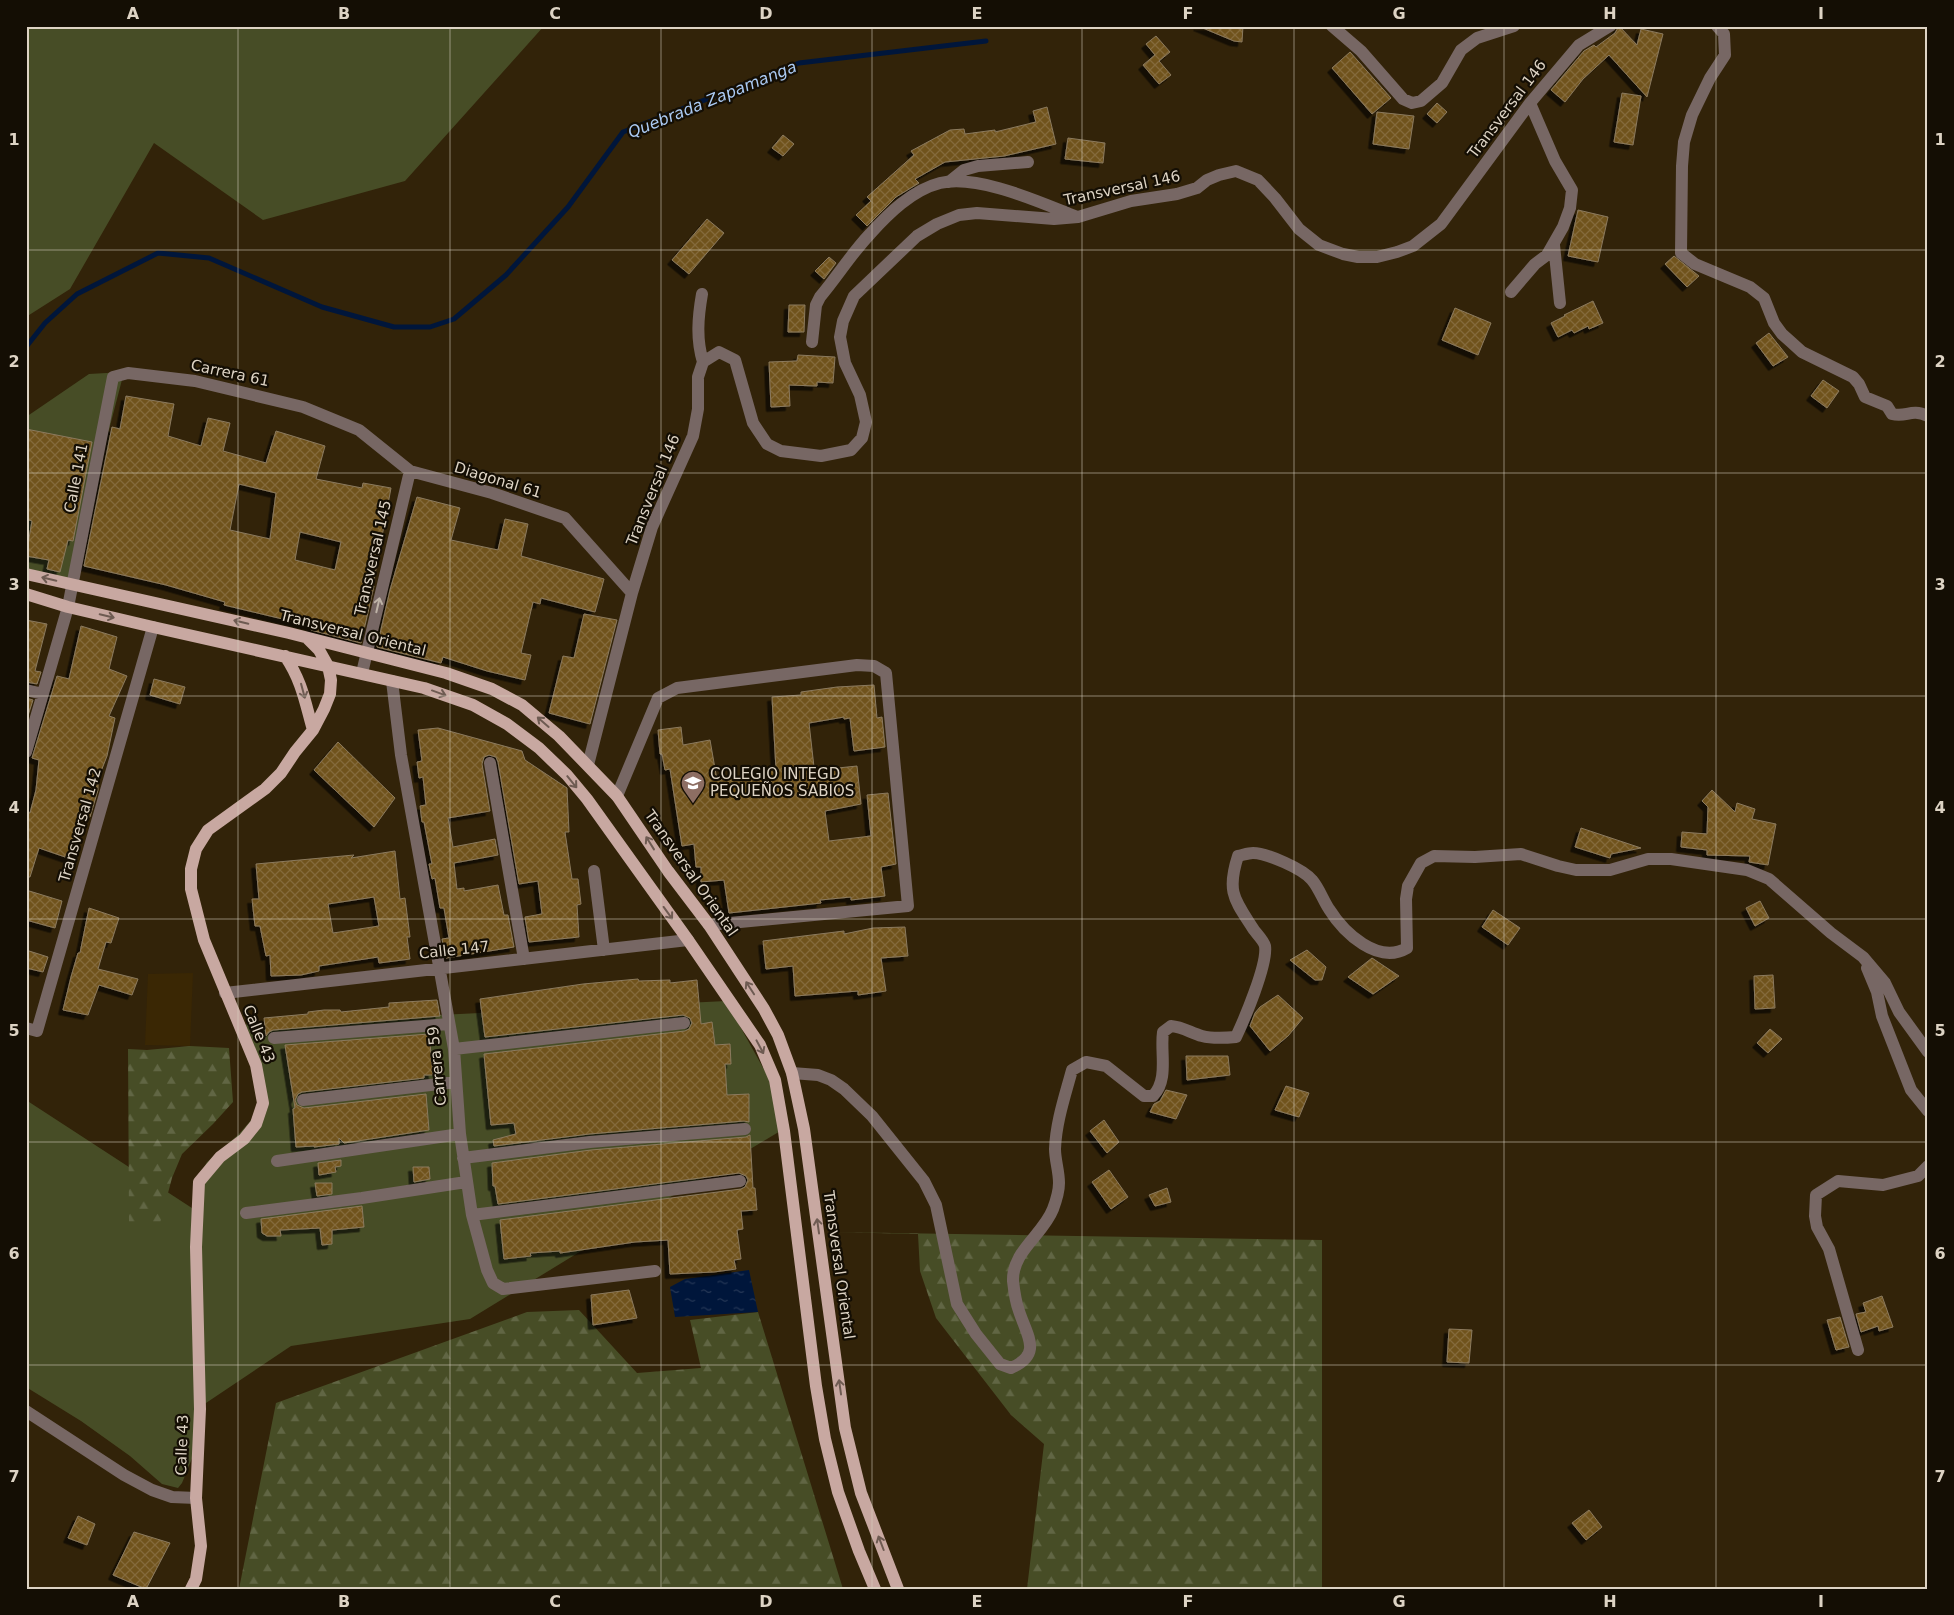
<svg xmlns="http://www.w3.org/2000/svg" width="1954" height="1615" font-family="'DejaVu Sans',sans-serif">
	<defs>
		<pattern id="forest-firs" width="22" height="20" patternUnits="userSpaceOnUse" patternTransform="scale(1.25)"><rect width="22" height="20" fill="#474d26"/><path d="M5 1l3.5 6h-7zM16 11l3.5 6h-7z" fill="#616644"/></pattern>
		<pattern id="water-ripples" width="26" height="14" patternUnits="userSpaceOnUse" patternTransform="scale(1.25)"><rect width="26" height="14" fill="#00163b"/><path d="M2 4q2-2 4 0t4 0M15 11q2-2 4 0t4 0" fill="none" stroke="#253756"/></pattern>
		<pattern id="building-cross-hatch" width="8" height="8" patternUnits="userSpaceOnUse" patternTransform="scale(1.25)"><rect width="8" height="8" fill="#70521c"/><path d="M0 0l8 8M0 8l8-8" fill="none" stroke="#846a3b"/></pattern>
		<filter id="shadow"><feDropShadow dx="-4.5" dy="4.5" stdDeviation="0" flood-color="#0009"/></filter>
	</defs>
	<rect width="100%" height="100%" fill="#322309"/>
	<path fill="#3a2704" d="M193 973 190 1046 145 1045 148 974Z"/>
	<path fill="#474d26" d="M26 26H544L405 181 263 220 154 143 70 289 26 317Z
		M124 372 70 580 26 569V417L89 374Z
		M726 1001 771 1082 782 1130 617 1229 470 1319 291 1346 203 1405 202 1434 182 1483 178 1488 162 1484 130 1456 81 1421 26 1387V1100L195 1210 196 1181 207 1162 239 1134 252 1119 260 1102 257 1084 236 1025Z"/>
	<path fill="url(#forest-firs)" d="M190 1046 229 1048 233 1102 213 1124 182 1154 172 1178 160 1223 129 1222 128 1049 147 1050Z
		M830 1232 1322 1240V1589H1027L1044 1444 1011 1415 936 1318 920 1271 918 1234Z
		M579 1310 637 1373 701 1368 690 1320 758 1312 843 1589H239L276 1403 527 1312Z"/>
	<path fill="url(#water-ripples)" d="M749 1270 758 1312 675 1317 670 1287 685 1279Z"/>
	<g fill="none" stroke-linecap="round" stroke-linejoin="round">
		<path stroke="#00163b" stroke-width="5" d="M26 347 45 323 77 294 158 253 209 258 322 307 394 327H430L454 319 506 275 568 207 623 132 799 63 986 41"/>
	</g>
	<path fill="url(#building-cross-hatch)" stroke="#8b7a5e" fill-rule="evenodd" filter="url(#shadow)" d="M1198 26H1243L1242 42 1234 41Z
		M1619 26 1637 45 1641 29 1663 34 1647 97 1609 55 1583 79 1565 102 1551 90 1584 51 1594 45 1596 47 1615 33Z
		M1156 36 1170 52 1159 61 1171 75 1159 84 1143 65 1155 55 1146 44Z
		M1350 52 1391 98 1372 114 1332 68Z
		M1622 93 1641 96 1633 145 1614 142Z
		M1437 103 1447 112 1437 123 1427 114Z
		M1047 107 1056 144 1004 156 945 162 915 179 919 183 896 197 867 226 856 215 871 201 867 197 914 155 911 151 950 130 964 129 965 134 995 130V132L1036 122 1033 111Z
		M1377 112 1414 116 1409 149 1373 144Z
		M783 135 794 144 783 156 772 148Z
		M1068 138 1105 143 1103 163 1065 159Z
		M1578 210 1608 217 1598 262 1568 256Z
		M707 219 724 233 689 274 672 260Z
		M1674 256 1699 276 1687 287 1665 264Z
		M829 257 836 263 824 279 815 271Z
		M1593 301 1603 323 1589 329 1588 326 1574 333 1572 330 1558 337 1551 323 1565 316 1564 315Z
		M789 305H805L804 332H788Z
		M1455 308 1491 323 1478 355 1442 340Z
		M1769 333 1788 357 1773 366 1756 343Z
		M798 355 835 357 833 383 817 382V386L789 385 790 406 771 407 769 362 797 361Z
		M1823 380 1839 391 1827 408 1811 396Z
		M126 396 174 404 168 436 201 446 208 418 230 423 223 451 266 463 276 431 325 446 316 479 362 488 363 483 391 488 373 585 374 586 361 643 311 630 312 626 224 605 225 602 166 585 84 566 112 427 120 429ZM239 484 276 493 270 539 230 530ZM300 532 341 542 335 570 295 560Z
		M26 429 92 442 73 541 68 540 60 572 47 569 49 560 26 556 32 521 26 519Z
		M417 497 460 508 451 540 498 550 505 519 528 524 521 556 604 579 595 612 541 598 540 604 533 602 521 653 531 655 525 680 487 671 443 657 441 663 377 647 390 590Z
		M584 614 617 620 590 724 549 713 563 656 574 658Z
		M26 620 47 624 35 671 41 672 37 684 26 682Z
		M81 626 117 637 109 669 127 676 109 716 115 718 107 756 98 779V790L90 817H85L74 860 39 848 30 877H26V812L30 813 36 790 39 760 32 758 57 676 69 679Z
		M154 679 185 687 180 704 150 695Z
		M874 685 877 718 882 717 885 747 854 751 850 718 844 719V717L809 723 814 767H818L819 770 857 766 861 804 825 811 829 841 871 836 867 795 888 793 896 864 881 867 885 896 851 900V897L820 900 821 903 729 913 724 880 701 882V867H696L694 844 682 846 670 769 665 770 662 754H660L658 730 681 727 683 745 710 740 717 780 768 773V770L776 769 772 697 801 695V692L837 687Z
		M26 698 33 700 26 722Z
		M438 728 522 751 525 760 567 788 569 832H565L572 879H578L581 904 577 905 579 937 529 942 525 917 542 914 538 881 519 884 498 762 496 757 489 755 484 757 482 764 490 811 448 818 453 847 495 839 498 855 454 863 457 889 464 888V891L498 885 504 915H508L514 947 446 958 442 939 449 938 444 908H440L435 878 432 879 429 864H432L424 822H422L420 806 426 805 423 777 419 778 417 762 422 761 418 730Z
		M338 742 395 798 374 827 314 770Z
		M1712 790 1735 812 1737 803 1755 809 1752 819 1776 824 1768 865 1749 862 1750 856 1707 855V850L1681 847 1682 832 1707 834 1708 807 1702 801Z
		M1581 828 1641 848 1611 854 1610 858 1575 847Z
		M395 851 400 899 405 898 410 937H407L410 959 379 963 378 957 319 966V971L301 975 271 976 270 955 266 956 260 926H255L252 899H259L256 864 354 855 351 858ZM374 897 379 926 333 933 328 904Z
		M26 890 62 901 55 928 26 920Z
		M1760 901 1769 918 1755 926 1746 908Z
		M89 908 119 918 111 943 106 942 98 969 138 979 132 995 99 985 88 1015 63 1010 71 977 78 953H80Z
		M1493 910 1520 928 1508 945 1482 927Z
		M905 927 908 956 881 958 886 991 858 995V991L795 996 793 966 766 969 763 941 844 931V934L873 928Z
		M26 950 48 957 43 972 26 968Z
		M1307 950 1326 967 1322 980H1315L1290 960Z
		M1372 958 1399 976 1373 994 1348 977Z
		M1773 975 1775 1008 1755 1009 1754 976Z
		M638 979 639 981 670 980V983L697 980 701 1024 712 1022 715 1045 730 1044 731 1064H725L727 1095 749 1094V1122L744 1121 589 1134 494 1146 493 1140 516 1134 514 1123 491 1125 484 1054 685 1031 689 1029 692 1023 690 1018 683 1015 485 1037 480 999 583 984Z
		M1278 995 1303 1018 1288 1036 1270 1051 1250 1026 1255 1013 1260 1007Z
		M437 1000 440 1016 273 1030 269 1032 266 1036 264 1018 308 1014V1012L324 1010H340L341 1012 389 1007V1003Z
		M1770 1029 1782 1039 1768 1053 1757 1043Z
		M429 1034 433 1075H424V1078L302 1092 298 1094 295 1100 297 1105 304 1108 426 1094 429 1130 344 1143 339 1138V1144L314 1147V1146L296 1147 293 1109 295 1108 285 1045Z
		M1186 1056H1228L1230 1075 1187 1080Z
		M1286 1086 1309 1093 1299 1117 1275 1110Z
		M1166 1090 1187 1095 1176 1119 1150 1112 1154 1104 1160 1101Z
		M1104 1120 1119 1142 1107 1153 1090 1131Z
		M750 1135 753 1188H755L757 1210 741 1211 743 1229 737 1230 741 1259 734 1260 736 1269 714 1272 670 1274 668 1240 635 1242 560 1253V1251L530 1253 531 1256 504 1259 500 1220 741 1189 745 1187 748 1180 746 1176 739 1173 498 1204 495 1186H493L492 1163 591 1150 746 1137Z
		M341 1160V1166L335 1167 336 1172 319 1175 318 1163Z
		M413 1167H429L430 1179 414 1182Z
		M1109 1170 1128 1197 1111 1209 1092 1182Z
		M315 1183H332V1194L317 1196Z
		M1167 1188 1171 1202 1155 1206 1149 1195Z
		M362 1206 364 1227 332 1230V1244L322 1245 320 1228 280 1230 281 1236H267L262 1233 261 1219Z
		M629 1290 637 1318 593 1325 591 1295Z
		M1882 1296 1893 1327 1879 1331 1878 1326 1861 1332 1856 1314 1866 1312 1863 1303Z
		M1840 1317 1849 1347 1836 1350 1827 1320Z
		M1449 1329 1472 1330 1469 1363 1447 1362Z
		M1589 1510 1602 1527 1586 1540 1572 1523Z
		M78 1516 95 1524 87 1545 68 1538Z
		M134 1532 170 1543 146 1589 113 1575Z"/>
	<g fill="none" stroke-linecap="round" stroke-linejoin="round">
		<path stroke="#776764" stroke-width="12" d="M1332 26 1361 51 1403 99 1412 103 1421 101 1442 83 1461 50 1477 38 1514 26
			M1717 26 1724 34 1725 55 1710 78 1692 115 1684 142 1682 166 1681 253 1695 264 1750 287 1764 298 1774 323 1782 334 1791 342 1802 352 1853 377 1859 384 1865 397 1887 406 1892 414C1907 418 1910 408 1928 416
			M949 182 964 170 978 166 1028 162
			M1554 245 1560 303
			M1511 292 1535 264 1547 255 1563 227 1570 208 1572 190 1555 161 1530 103
			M702 294C698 317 696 339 703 362
			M812 342 816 305 820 297C837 277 851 254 870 234 888 214 912 190 940 183 978 174 1039 202 1075 216
			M362 673 410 471
			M392 681 401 755 454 1049 460 1134 472 1215 487 1270 493 1283 503 1289 655 1271
			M26 690 43 694
			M26 752 68 607 113 377 128 373 195 381 303 407 359 430 410 471 492 493 565 518 632 593
			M490 763 524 959
			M588 765 632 593 652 527 693 436 698 409V377L703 362 719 352 735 360 753 423 767 444 781 451 821 456 851 450 862 438 866 422 860 395 845 363 840 337 843 321 854 296 917 236 937 224 959 215 977 213 1054 219 1078 217 1131 201 1177 194 1197 188 1207 180 1219 175 1236 171 1258 180 1275 198 1299 229 1319 245 1343 254 1358 257H1377L1397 252 1413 246 1441 224 1530 103 1579 45 1610 26
			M617 796 658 698 677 688 857 665 874 666 886 673 908 906 709 925
			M594 871 604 950
			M1867 968 1877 992 1882 1016 1911 1090 1928 1111
			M225 993 688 940
			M26 1028 37 1031 153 627
			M274 1038 449 1024
			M454 1049 684 1023
			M792 1073 818 1075 831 1080 844 1089 872 1116 924 1181 936 1205 957 1304 976 1334 1000 1364 1011 1368C1043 1354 1027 1336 1019 1311 1016 1303 1014 1290 1013 1281 1012 1251 1043 1235 1053 1209 1056 1201 1059 1190 1059 1183 1059 1171 1055 1160 1055 1149 1056 1122 1065 1096 1072 1070L1086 1062 1106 1066 1144 1096H1153C1169 1079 1160 1053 1163 1032L1171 1026C1183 1027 1191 1033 1202 1036 1213 1039 1225 1038 1236 1037 1244 1020 1268 964 1265 946 1264 941 1257 934 1254 930 1235 900 1226 893 1238 856 1243 855 1248 853 1253 853 1267 853 1303 869 1312 880 1319 888 1323 900 1329 909 1344 933 1378 965 1407 948L1406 899 1408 886 1421 863 1434 856 1475 857 1521 854 1558 866 1576 870H1610L1648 859H1671L1747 870 1769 879 1831 933 1863 957 1885 983 1899 1012 1928 1052
			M303 1100 456 1082
			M463 1158 590 1142 745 1129
			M277 1161 460 1134
			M246 1213 362 1198 466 1182
			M472 1215 740 1181
			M1858 1350 1829 1249 1817 1227 1815 1216 1816 1195 1838 1181 1883 1185 1918 1176 1928 1166
			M26 1411 124 1475 152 1490 172 1497 196 1498"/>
		<path stroke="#c8a8a1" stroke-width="12" d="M26 574 289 633 446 673 492 689 522 705 559 736 617 796 668 871 709 925 764 1009 778 1035 792 1073 804 1129 845 1428 861 1493 898 1589
			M26 594 68 607 153 627 424 688 473 705 507 724 539 748 567 775 587 799 688 940 760 1045 775 1080 784 1131 816 1386 825 1439 838 1492 859 1551 875 1589
			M285 656C302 681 305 702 313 730
			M191 1589 196 1579 201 1546 196 1498 200 1409 196 1247 199 1182 220 1157 244 1139 256 1124 263 1103 256 1065 204 940 191 889V869L196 849 208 830 265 789 281 773 295 752 313 730 324 709 330 694 331 680 328 666 319 650 307 638"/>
	</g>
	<defs><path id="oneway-shaft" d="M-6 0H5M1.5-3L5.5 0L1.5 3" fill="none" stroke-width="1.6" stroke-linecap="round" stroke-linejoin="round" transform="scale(1.25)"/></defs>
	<g stroke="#6e5b52">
		<use href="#oneway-shaft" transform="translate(49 579) rotate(-167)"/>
		<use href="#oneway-shaft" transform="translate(107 616) rotate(13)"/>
		<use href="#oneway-shaft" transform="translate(241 622) rotate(-167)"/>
		<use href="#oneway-shaft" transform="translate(303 691) rotate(75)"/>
		<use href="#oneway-shaft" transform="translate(439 693) rotate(20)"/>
		<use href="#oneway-shaft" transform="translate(543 722) rotate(-139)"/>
		<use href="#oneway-shaft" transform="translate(572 782) rotate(51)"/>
		<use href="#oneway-shaft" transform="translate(650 843) rotate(-122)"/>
		<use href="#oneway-shaft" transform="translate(668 913) rotate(54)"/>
		<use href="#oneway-shaft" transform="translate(750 988) rotate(-123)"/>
		<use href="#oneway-shaft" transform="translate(760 1047) rotate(62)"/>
		<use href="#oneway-shaft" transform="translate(818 1226) rotate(-98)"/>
		<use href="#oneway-shaft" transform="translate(840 1387) rotate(-98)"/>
		<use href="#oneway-shaft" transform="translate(881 1543) rotate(-111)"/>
	</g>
	<use stroke="#beb3a7" href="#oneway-shaft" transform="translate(378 605) rotate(-77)"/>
	<path fill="none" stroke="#ddd3c4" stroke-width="1" stroke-opacity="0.55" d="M238 26V1589M450 26V1589M661 26V1589M872 26V1589M1082 26V1589M1294 26V1589M1504 26V1589M1716 26V1589M26 250H1928M26 473H1928M26 696H1928M26 919H1928M26 1142H1928M26 1365H1928"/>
	<defs>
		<symbol id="school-pin" viewBox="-11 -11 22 30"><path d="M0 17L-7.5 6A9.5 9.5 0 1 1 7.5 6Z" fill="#8d6e63" stroke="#140e04"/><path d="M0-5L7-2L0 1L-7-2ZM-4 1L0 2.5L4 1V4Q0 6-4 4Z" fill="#fff"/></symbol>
	</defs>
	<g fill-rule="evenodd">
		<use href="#school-pin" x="679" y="769" width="28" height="38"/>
	</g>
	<g text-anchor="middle" stroke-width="4.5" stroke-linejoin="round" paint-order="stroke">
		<g font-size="15" fill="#ddd3c4" stroke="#140e04">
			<text transform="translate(1507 109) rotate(-53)" y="5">Transversal 146</text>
			<text transform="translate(1122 188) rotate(-12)" y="5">Transversal 146</text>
			<text transform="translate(230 373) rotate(12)" y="5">Carrera 61</text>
			<text transform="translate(76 478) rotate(-79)" y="5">Calle 141</text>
			<text transform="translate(498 480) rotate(17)" y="5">Diagonal 61</text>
			<text transform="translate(653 490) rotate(-68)" y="5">Transversal 146</text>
			<text transform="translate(373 558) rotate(-77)" y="5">Transversal 145</text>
			<text transform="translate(353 633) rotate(14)" y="5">Transversal Oriental</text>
			<text transform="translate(80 825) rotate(-74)" y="5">Transversal 142</text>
			<text transform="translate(691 873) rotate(55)" y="5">Transversal Oriental</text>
			<text transform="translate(454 950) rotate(-6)" y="5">Calle 147</text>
			<text transform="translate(259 1034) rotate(68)" y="5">Calle 43</text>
			<text transform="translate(437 1066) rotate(-96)" y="5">Carrera 59</text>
			<text transform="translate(839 1265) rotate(82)" y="5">Transversal Oriental</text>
			<text transform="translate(182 1445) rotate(-88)" y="5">Calle 43</text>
		</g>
		<g font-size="15" fill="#ddd3c4" stroke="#140e04" text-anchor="start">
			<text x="710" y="779">COLEGIO INTEGD<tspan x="710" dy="17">PEQUEÑOS SABIOS</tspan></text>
		</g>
		<g font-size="16" font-style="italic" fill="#accbf4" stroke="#140e04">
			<text transform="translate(712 99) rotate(-22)" y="6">Quebrada Zapamanga</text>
		</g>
	</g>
	<rect width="1954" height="1615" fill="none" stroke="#140e04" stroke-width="55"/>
	<rect x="28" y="28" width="1898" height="1560" fill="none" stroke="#ddd3c4" stroke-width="2"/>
	<g font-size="16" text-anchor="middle" font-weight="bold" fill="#ddd3c4">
		<text x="133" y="19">A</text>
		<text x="344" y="19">B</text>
		<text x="555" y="19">C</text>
		<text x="766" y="19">D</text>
		<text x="977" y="19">E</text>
		<text x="1188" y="19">F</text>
		<text x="1399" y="19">G</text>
		<text x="1610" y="19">H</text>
		<text x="1821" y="19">I</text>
		<text x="14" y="145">1</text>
		<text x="1940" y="145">1</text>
		<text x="14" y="367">2</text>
		<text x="1940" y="367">2</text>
		<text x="14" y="590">3</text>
		<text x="1940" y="590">3</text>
		<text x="14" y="813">4</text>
		<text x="1940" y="813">4</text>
		<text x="14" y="1036">5</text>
		<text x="1940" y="1036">5</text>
		<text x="14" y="1259">6</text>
		<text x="1940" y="1259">6</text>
		<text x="14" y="1482">7</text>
		<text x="1940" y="1482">7</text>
		<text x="133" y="1607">A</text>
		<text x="344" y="1607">B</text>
		<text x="555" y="1607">C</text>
		<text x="766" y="1607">D</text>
		<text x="977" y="1607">E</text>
		<text x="1188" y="1607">F</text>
		<text x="1399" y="1607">G</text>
		<text x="1610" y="1607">H</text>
		<text x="1821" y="1607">I</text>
	</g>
</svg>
